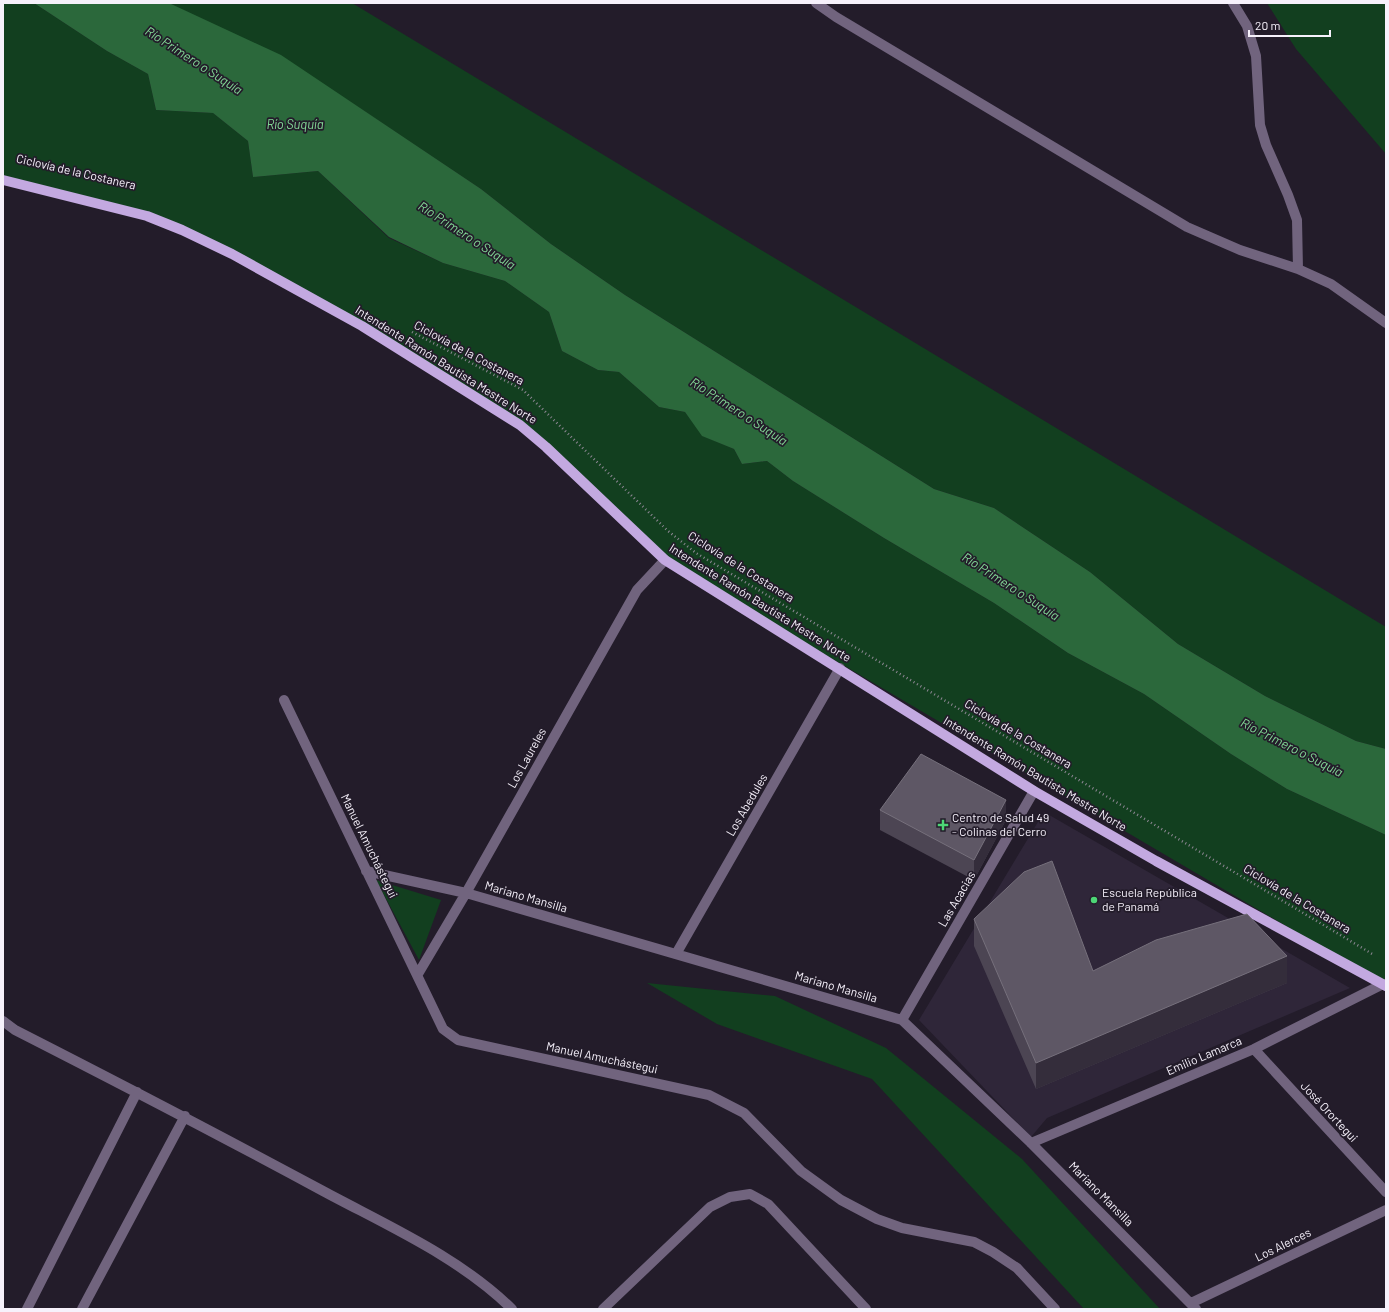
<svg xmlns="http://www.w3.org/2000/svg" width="1389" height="1312" font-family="Barlow,sans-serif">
	<rect width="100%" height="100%" fill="#231c2a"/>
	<path fill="#2f2639" d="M1044 812 1350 988 1047 1118 1031 1137 919 1020Z"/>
	<path fill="#123f1f" d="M3 3H34L107 51 148 74 156 110 213 113 248 141 253 177 318 171 389 238 443 263 505 281 549 312 562 351 598 370 619 372 659 407 685 412 703 436 734 449 742 464 767 461 793 481 884 538 994 603 1068 653 1144 694 1231 754 1287 789 1386 835V985L665 560 546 447 362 326 182 230 3 180Z
		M169 3H352L1386 627V749L1356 741 1265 696 1178 644 1090 572 994 508 934 489 625 295 551 244 481 189 349 101Z
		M1267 3H1386V154L1296 49Z
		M376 880 441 900 419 960Z
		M647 983 775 996 886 1048 1022 1159 1160 1309H1084L872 1079 717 1024Z"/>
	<path fill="#2b683b" d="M34 3H169L281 55 481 189 551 244 625 295 934 489 994 508 1090 572 1178 644 1265 696 1356 741 1386 749V835L1287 789 1231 754 1144 694 1068 653 994 603 884 538 793 481 767 461 742 464 734 449 702 436 685 412 659 407 619 372 598 370 562 351 549 312 505 281 443 263 389 237 318 171 253 177 248 141 213 113 156 110 148 74 107 51Z"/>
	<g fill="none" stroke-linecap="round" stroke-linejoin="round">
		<path stroke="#8e8894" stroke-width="2.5" stroke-dasharray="1 3" stroke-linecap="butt" d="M412 332 523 390 668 531 696 553 1374 955"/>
		<path stroke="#71647e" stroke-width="10" d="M816 3 836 17 1187 227 1240 250 1298 269
			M1233 3 1247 26 1256 56 1260 125 1266 145 1288 195 1297 220 1298 269 1331 284 1386 323
			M284 700 443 1029 458 1040 709 1095 744 1113 801 1171 841 1200 877 1219 902 1228 974 1242 993 1252 1017 1268 1055 1309
			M366 871 466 893 902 1020 1031 1143 1196 1309
			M676 954 840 668
			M418 974 466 893 637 590 665 560
			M902 1020 1034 791
			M3 1021 15 1030C119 1083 221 1136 323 1191 388 1226 459 1257 512 1309
			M1254 1049 1386 1192
			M1031 1143 1254 1049 1383 984
			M1191 1303 1386 1210
			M27 1309 137 1092
			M82 1309 185 1116
			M603 1309 710 1207 730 1197 750 1194 768 1204 866 1309"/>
		<path stroke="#c3a9e0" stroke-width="10" d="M3 180 147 216 182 230 232 254 362 326 520 425 546 447 665 560 1034 791 1156 861 1386 986"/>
	</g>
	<path fill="#4c4553" d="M880 810 1006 820 974 880 880 830Z
		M974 919 1093 971 1287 983 1036 1089 974 946Z"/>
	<path fill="#342d3b" d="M1006 800V820L974 880V860Z
		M1287 956V983L1036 1089V1063Z"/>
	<path fill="#5e5765" stroke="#76707c" d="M921 754 1006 800 974 860 880 810Z
		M1052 861 1093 971 1156 940 1247 914 1287 956 1036 1063 974 919 1024 872Z"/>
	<g fill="#4dd676" stroke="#231c2a" stroke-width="1.5">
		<path d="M941 819h4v4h4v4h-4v4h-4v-4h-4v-4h4z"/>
		<circle cx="1094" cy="900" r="4"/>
	</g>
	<g text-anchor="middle" stroke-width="3.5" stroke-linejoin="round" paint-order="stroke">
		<g font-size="12" fill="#f6f1fb" stroke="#231c2a">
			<text transform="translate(76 172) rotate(13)" y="4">Ciclovía de la Costanera</text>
			<text transform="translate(469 353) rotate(28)" y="4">Ciclovía de la Costanera</text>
			<text transform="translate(446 365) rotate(32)" y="4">Intendente Ramón Bautista Mestre Norte</text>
			<text transform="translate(741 567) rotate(32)" y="4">Ciclovía de la Costanera</text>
			<text transform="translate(760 603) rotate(32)" y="4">Intendente Ramón Bautista Mestre Norte</text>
			<text transform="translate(1018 734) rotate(31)" y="4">Ciclovía de la Costanera</text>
			<text transform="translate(527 758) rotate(-61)" y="4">Los Laureles</text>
			<text transform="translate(1035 774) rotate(31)" y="4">Intendente Ramón Bautista Mestre Norte</text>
			<text transform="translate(747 805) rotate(-60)" y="4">Los Abedules</text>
			<text transform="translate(369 846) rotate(64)" y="4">Manuel Amuchástegui</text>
			<text transform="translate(526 897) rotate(16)" y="4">Mariano Mansilla</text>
			<text transform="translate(957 899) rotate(-60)" y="4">Las Acacias</text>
			<text transform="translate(1297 899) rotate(31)" y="4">Ciclovía de la Costanera</text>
			<text transform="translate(836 987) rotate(16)" y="4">Mariano Mansilla</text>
			<text transform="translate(1204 1056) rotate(-23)" y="4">Emilio Lamarca</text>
			<text transform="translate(602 1058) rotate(12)" y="4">Manuel Amuchástegui</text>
			<text transform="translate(1329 1112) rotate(47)" y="4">José Orortegui</text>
			<text transform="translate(1101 1194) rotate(45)" y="4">Mariano Mansilla</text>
			<text transform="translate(1283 1245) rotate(-26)" y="4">Los Alerces</text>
		</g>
		<g font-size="12" fill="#f6f1fb" stroke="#231c2a" text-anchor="start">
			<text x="952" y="822">Centro de Salud 49<tspan x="952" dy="14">- Colinas del Cerro</tspan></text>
			<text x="1102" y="897">Escuela República<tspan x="1102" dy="14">de Panamá</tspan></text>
		</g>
		<g font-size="13" font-style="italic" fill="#83d896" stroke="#231c2a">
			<text transform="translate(194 60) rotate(33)" y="5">Río Primero o Suquía</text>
			<text x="295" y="129">Río Suquía</text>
			<text transform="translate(467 235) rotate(33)" y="5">Río Primero o Suquía</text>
			<text transform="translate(739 411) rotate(33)" y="5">Río Primero o Suquía</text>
			<text transform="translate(1011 586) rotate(33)" y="5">Río Primero o Suquía</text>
			<text transform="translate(1292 747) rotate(27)" y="5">Río Primero o Suquía</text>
		</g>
	</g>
	<rect width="1389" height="1312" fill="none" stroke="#f6f1fb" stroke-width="8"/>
	<path d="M1249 30v6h81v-6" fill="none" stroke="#f6f1fb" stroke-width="2"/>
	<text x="1255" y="30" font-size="12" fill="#f6f1fb" stroke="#231c2a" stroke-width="3" paint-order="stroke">20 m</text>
</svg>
